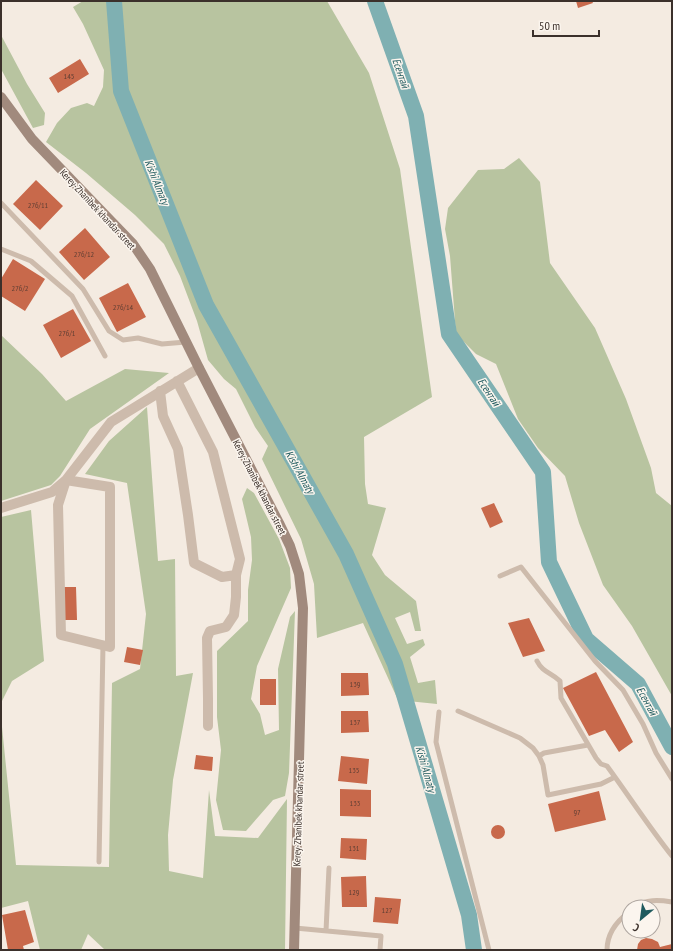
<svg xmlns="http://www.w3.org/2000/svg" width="673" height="951" font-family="'PT Sans Narrow',sans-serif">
	<rect width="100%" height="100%" fill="#f4ebe1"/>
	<path fill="#b8c4a0" d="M83 1H327L369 73 400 169 432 397 364 437 365 484 368 504 386 508 372 555 385 575 416 601 421 631H415L410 612 395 618 407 644 423 639 425 645 410 657 418 683 435 680 437 704 398 700 363 623 317 638 314 584 301 539 262 459 268 446 255 427 236 389 224 379 208 360 197 321 180 276 164 244 135 215 86 173 46 142 57 123 71 108 87 103 94 106 103 87 104 70 83 24 73 7Z
		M1 35 27 84 45 113 44 125 33 128 1 69Z
		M519 158 540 182 550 263 595 328 626 399 651 468 656 493 672 506V696L632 626 603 585 579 523 565 476 538 448 518 419 496 364 476 354 456 334 450 256 445 229 448 208 478 170 504 169Z
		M1 335 42 374 66 401 125 369 169 373 90 429 60 476 51 485 1 501Z
		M147 407 158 561 175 559 176 676 193 673 173 780 168 835 169 871 203 878 209 790 215 836 258 838 287 799 285 950H105L88 934 81 950H40L28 901 1 908V717L16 865 109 867 112 683 140 669 146 614 127 483 85 474 109 441Z
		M247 488 254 493 279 539 290 568 291 588 257 666 251 699 260 714 265 735 279 730 278 669 290 617 295 611 289 773 285 796 273 800 246 831 223 830 216 800 221 750 217 717V651L248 621V590L252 560 251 537 242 499Z
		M31 510 44 661 12 681 1 703V517Z"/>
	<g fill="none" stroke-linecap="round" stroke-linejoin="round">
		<path stroke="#7fb0b2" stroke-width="16" d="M114 1 121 91 206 305 346 554 395 664 469 915 474 950
			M375 1 416 116 449 334 543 472 549 562 586 639 638 684 672 747"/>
	</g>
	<path fill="#c8694b" d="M576 1H592L593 3 578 8Z
		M80 59 89 74 58 93 49 78Z
		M36 180 63 206 40 230 13 204Z
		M85 228 110 257 84 280 59 252Z
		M13 259 45 279 25 311 1 296V279Z
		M128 283 146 317 117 332 99 298Z
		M73 309 91 341 61 358 43 325Z
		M494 503 503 522 490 528 481 508Z
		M63 587H76L77 620H64Z
		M529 618 545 651 523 657 508 623Z
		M127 647 143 650 140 665 124 662Z
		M596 672 633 742 619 752 605 730 589 736 563 688Z
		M341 673H368L369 695 341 696Z
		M260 679H276V705H260Z
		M341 711H368L369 732 341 733Z
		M196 755 213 757 212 771 194 769Z
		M341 756 369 759 367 784 338 781Z
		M340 789 371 790V817L340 816Z
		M599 791 606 820 555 832 548 804Z
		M491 832a7 7 0 1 1 14 0a7 7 0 1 1-14 0Z
		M341 838 367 839 366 860 340 858Z
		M366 876 367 907H342L341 877Z
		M375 897 401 899 398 924 373 922Z
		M25 910 34 942 23 946 24 950H8L2 915Z
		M646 938 652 939 658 942 660 947 672 944V950H637L638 944 641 940Z"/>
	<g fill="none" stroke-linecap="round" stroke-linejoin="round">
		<path stroke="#cdbbac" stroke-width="5" d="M1 203 83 289 109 331 123 340 138 338 162 344 186 342
			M1 249 31 261 72 296 105 356
			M500 576 521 567 595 661 623 690 643 724 656 753 672 779
			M537 661C543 673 551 672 560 681L561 698 596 758 601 764 607 766C629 796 649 827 672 856
			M458 711 520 738 533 748 539 756 543 765 548 795 601 784 615 777
			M439 712 436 742 489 950
			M539 756 544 753 588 745
			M99 862 103 645
			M635 907C646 899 659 900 672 902
			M295 928 381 936 380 950
			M326 931 329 868
			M607 950C607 934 617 921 629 912"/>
		<path stroke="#cdbbac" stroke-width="10" d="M177 381 213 452 240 559 236 575V597L234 615 226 627 210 631 207 638 208 699V726
			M160 391 163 416 178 449 188 515 194 563 222 577 236 575
			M66 480 110 487V647L61 635 58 505Z
			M1 508 52 492 66 480 111 422 199 368"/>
		<path stroke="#a18a7d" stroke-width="10" d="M1 97 32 139 133 244 150 269 199 368 279 523 290 546 299 574 303 608 294 950"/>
	</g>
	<g text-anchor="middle" stroke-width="3" stroke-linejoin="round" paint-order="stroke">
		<g font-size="8" fill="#5e3e33">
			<text x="69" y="79">145</text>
			<text x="38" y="208">276/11</text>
			<text x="84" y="257">276/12</text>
			<text x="20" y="291">276/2</text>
			<text x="123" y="310">276/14</text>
			<text x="67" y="336">276/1</text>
			<text x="355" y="687">139</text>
			<text x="355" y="725">137</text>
			<text x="354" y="773">135</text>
			<text x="355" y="806">133</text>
			<text x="577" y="815">97</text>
			<text x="354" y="851">131</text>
			<text x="354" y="895">129</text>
			<text x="387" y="913">127</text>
		</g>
		<g font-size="10" fill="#3b302b" stroke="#fbf5ee">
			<text transform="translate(98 209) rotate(47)" y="4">Kerey-Zhanibek khandar street</text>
			<text transform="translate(260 487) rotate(63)" y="4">Kerey-Zhanibek khandar street</text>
			<text transform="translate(298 814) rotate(-88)" y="4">Kerey-Zhanibek khandar street</text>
		</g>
		<g font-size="11" font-style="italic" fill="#1f5a5e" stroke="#fbf5ee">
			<text transform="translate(401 73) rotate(71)" y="4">Есентай</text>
			<text transform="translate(157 182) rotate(68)" y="4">Kіshі Almaty</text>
			<text transform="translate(489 392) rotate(56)" y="4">Есентай</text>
			<text transform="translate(300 472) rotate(61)" y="4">Kіshі Almaty</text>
			<text transform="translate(647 701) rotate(61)" y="4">Есентай</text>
			<text transform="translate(426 769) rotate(74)" y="4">Kіshі Almaty</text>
		</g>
	</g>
	<rect width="673" height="951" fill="none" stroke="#3b302b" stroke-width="4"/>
	<g transform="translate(641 919) rotate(209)"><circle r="19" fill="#fbf5ee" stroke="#aea6a0"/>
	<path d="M0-3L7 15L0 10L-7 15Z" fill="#1f5a5e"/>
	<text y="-6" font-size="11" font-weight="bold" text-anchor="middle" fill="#3b302b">С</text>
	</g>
	<path d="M533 30v6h66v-6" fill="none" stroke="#3b302b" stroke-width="2"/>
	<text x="539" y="30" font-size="12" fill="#3b302b" stroke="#fbf5ee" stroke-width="3" paint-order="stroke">50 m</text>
</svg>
